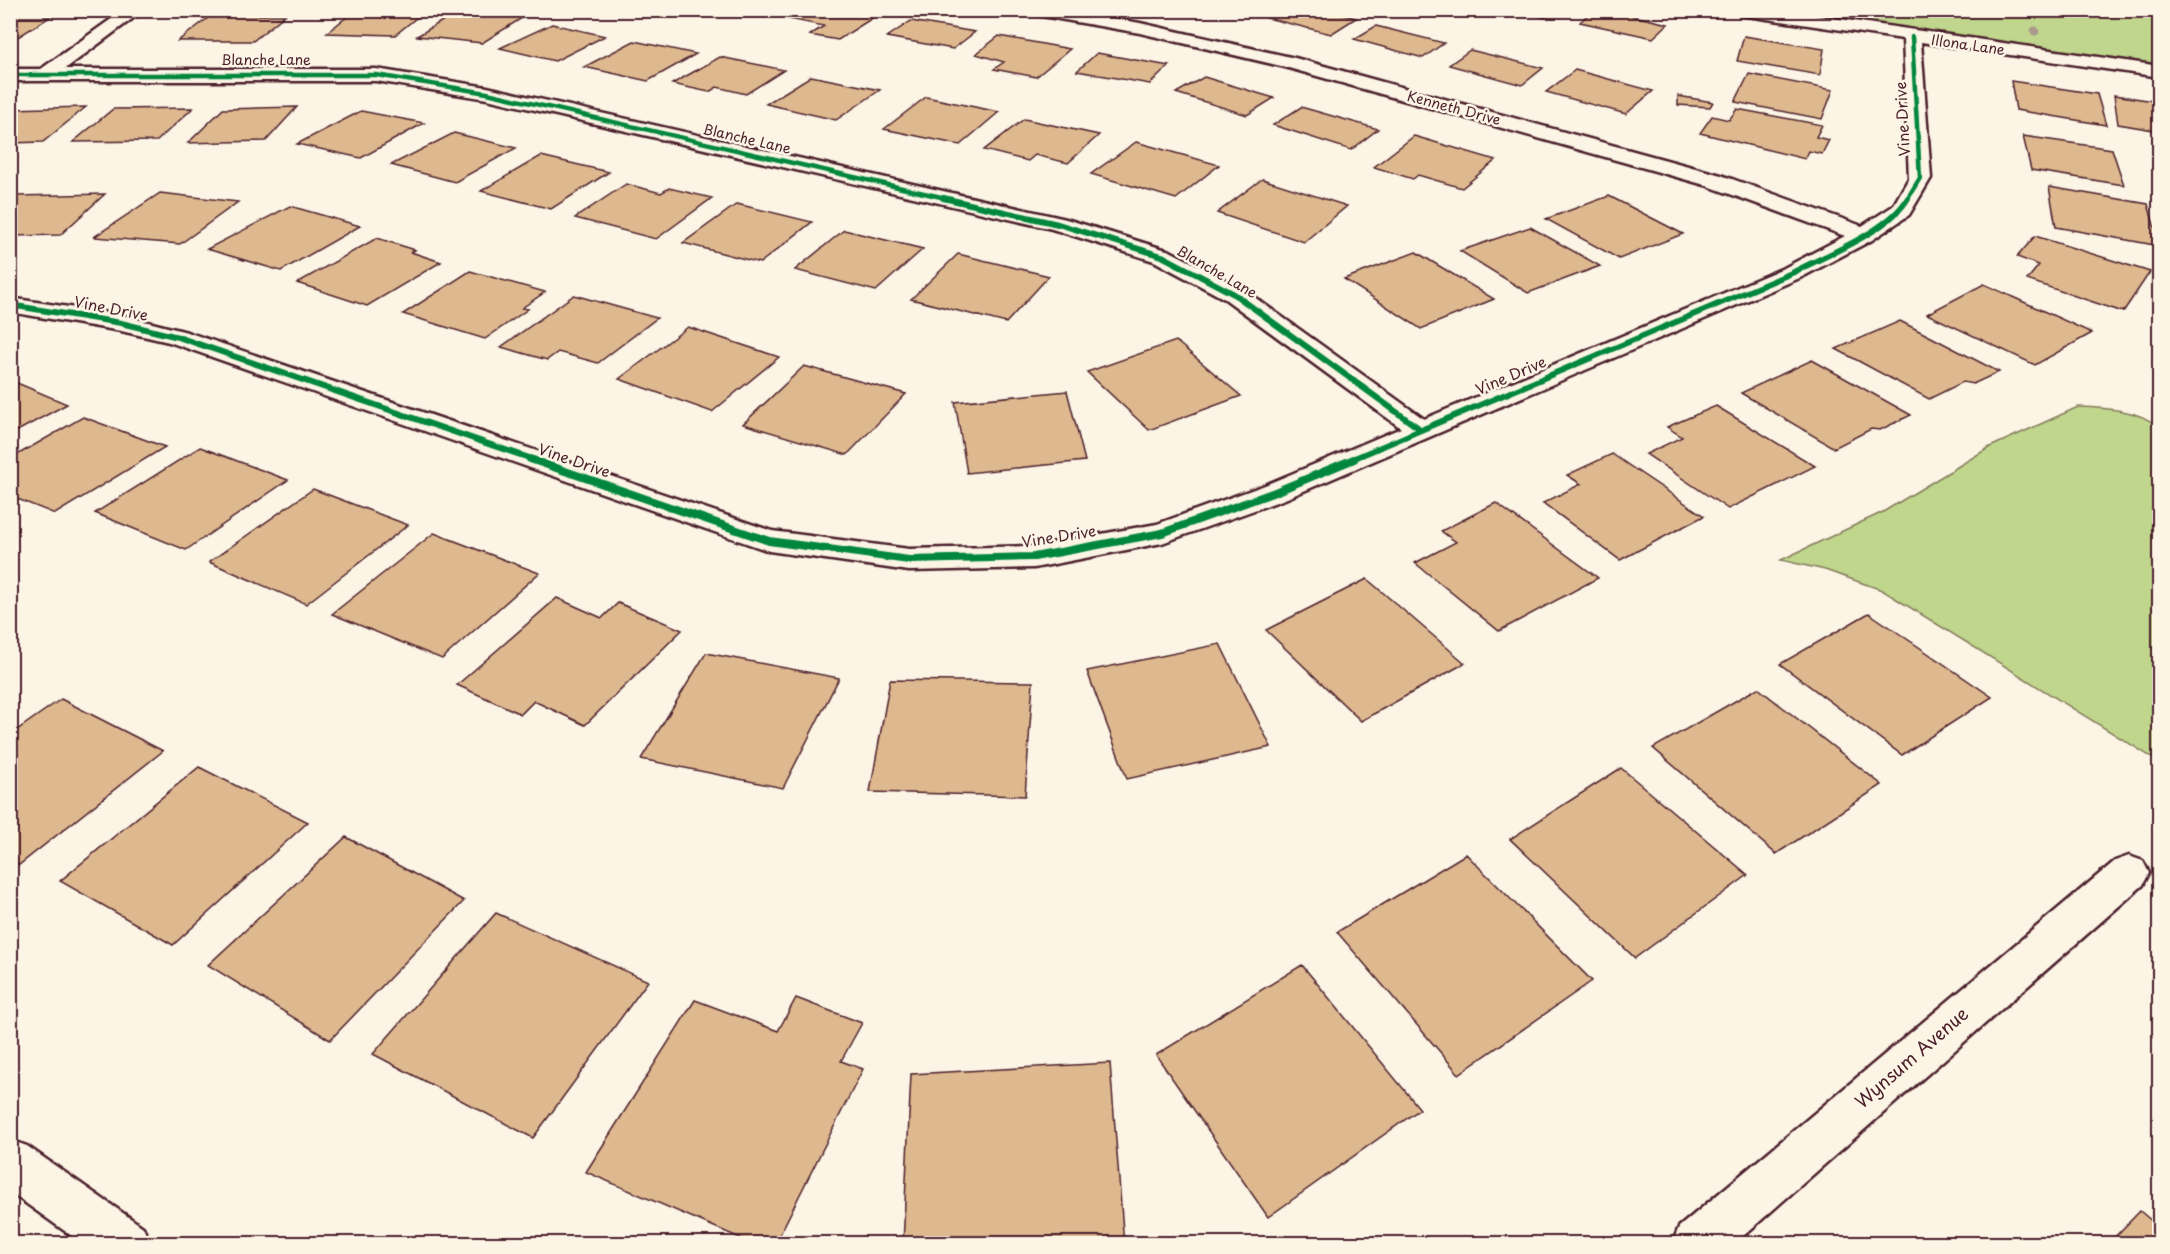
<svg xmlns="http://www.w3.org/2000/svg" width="2170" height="1254" font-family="'Playpen Sans',sans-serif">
	<rect width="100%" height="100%" fill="#fcf5e5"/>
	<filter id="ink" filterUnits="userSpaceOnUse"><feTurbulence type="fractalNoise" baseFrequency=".0167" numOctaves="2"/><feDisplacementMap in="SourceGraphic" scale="12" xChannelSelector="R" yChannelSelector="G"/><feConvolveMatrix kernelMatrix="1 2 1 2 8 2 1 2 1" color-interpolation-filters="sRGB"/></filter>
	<g filter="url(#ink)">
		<path fill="#bfd68c" stroke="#847a5c" stroke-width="1.5" d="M1760 11H2159V69Z
			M2078 407C2105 408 2138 409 2159 427V762L1882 590 1825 570 1781 560 1883 512 1990 447Z"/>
		<path fill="#deb88f" stroke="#4a1f2b" stroke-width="1.5" d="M356 10H426L395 35 326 33Z
			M804 10H853L877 15 838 40 810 35 824 26 789 19Z
			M1280 10H1336L1333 12 1356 18 1331 34 1267 18Z
			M1514 10H1557L1545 18Z
			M1593 10H1608L1668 24 1653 38 1580 22Z
			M459 11 522 18 482 43 417 36Z
			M212 15H285L253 41H178Z
			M10 17H50L10 42Z
			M911 21 975 32 953 49 887 37Z
			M552 24 605 36 555 61 500 48Z
			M1376 26 1444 43 1423 58 1354 39Z
			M999 36 1070 49 1036 77 994 69 1004 62 976 54Z
			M1744 36 1824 49 1820 75 1737 61Z
			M634 41 696 54 648 81 584 67Z
			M1470 50 1543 68 1522 85 1449 65Z
			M1097 53 1169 66 1150 84 1077 71Z
			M720 57 784 70 746 94 717 87 709 92 672 84Z
			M1575 70 1653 91 1626 114 1546 92Z
			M1749 74 1833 90 1822 119 1735 102Z
			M811 76 880 90 836 120 766 104Z
			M1204 77 1274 98 1247 115 1176 93Z
			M2011 81 2097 94 2106 125 2016 110Z
			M2114 95 2160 102V131L2118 124Z
			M1678 96 1713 102 1710 107 1678 105Z
			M926 97 999 112 960 145 884 129Z
			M86 107 43 142 10 143V109Z
			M297 107 266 141 188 143 223 109Z
			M1301 107 1378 129 1351 150 1273 125Z
			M193 108 157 141 73 142 113 109Z
			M1737 109 1822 125 1816 137 1829 140 1822 154 1809 151 1805 159 1700 133 1712 116 1729 120Z
			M361 111 424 123 361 158 297 144Z
			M1024 119 1099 135 1068 163 1035 155 1028 161 984 150Z
			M454 133 516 148 455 182 391 165Z
			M1414 136 1496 160 1462 188 1418 175 1413 179 1374 167Z
			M2023 136 2112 149 2124 185 2031 170Z
			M1136 142 1219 165 1176 199 1091 174Z
			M541 156 609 172 551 209 481 191Z
			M1262 179 1347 206 1304 242 1217 213Z
			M626 184 661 193 669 188 712 198 656 239 575 218Z
			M2049 187 2148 204 2160 246 2056 227Z
			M160 193 238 202 180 244 94 237Z
			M105 194 60 235 10 236V201L17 196Z
			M1609 196 1683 234 1619 259 1546 219Z
			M737 204 812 222 760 263 683 243Z
			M290 206 360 226 281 271 207 249Z
			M1530 227 1600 266 1528 293 1460 251Z
			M844 230 923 249 876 291 795 270Z
			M2035 236 2150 272 2123 312 2027 280 2039 265 2017 257Z
			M377 238 415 250 411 252 441 262 367 306 297 283Z
			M1416 252 1494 299 1421 329 1344 279Z
			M958 254 1049 276 1006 323 911 299Z
			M470 271 545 292 522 308 528 309 485 339 403 314Z
			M1984 284 2092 333 2035 365 1927 314Z
			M574 295 657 318 598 363 558 352 547 360 501 347Z
			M1900 321 1999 372 1973 384 1963 382 1929 399 1836 349Z
			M688 327 779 357 712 412 619 379Z
			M1176 341 1241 396 1149 430 1087 372Z
			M1812 360 1911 415 1880 430 1871 429 1834 448 1741 393Z
			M804 366 906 394 847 455 743 424Z
			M10 380 67 404 10 435Z
			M1067 391 1085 461 967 473 955 402Z
			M1716 406 1815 466 1728 509 1646 454 1682 437 1667 427Z
			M83 417 165 447 55 514 10 496V459Z
			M200 447 288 480 186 550 95 513Z
			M1612 454 1704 516 1620 560 1543 503 1581 484 1567 475Z
			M313 489 408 525 306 604 209 562Z
			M1496 503 1598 578 1499 631 1415 563 1456 542 1441 531Z
			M434 533 539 573 442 659 332 614Z
			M1367 579 1465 663 1361 721 1266 630Z
			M557 598 602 618 618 603 682 630 585 725 534 701 521 714 457 685Z
			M1869 613 1992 697 1902 755 1780 664Z
			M1220 644 1271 747 1127 779 1087 671Z
			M706 653 839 678 783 788 641 759Z
			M890 680 1033 682 1025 796 870 792Z
			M1758 688 1882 785 1776 854 1653 748Z
			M61 699 163 751 19 865 10 860V735Z
			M199 767 308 822 173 945 60 881Z
			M1621 768 1748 875 1635 958 1510 839Z
			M346 837 464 901 330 1040 208 965Z
			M1466 854 1592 981 1459 1074 1337 932Z
			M496 913 648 981 533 1138 373 1054Z
			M1302 965 1420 1109 1268 1217 1156 1055Z
			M796 998 862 1023 841 1061 863 1069 775 1244H754L586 1172 695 1000 778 1031Z
			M1110 1063 1124 1244H903L911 1074Z
			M2140 1211 2160 1228V1244H2108Z"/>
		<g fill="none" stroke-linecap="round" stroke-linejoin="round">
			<defs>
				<path id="minor" d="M124 10H144L65 69H376L487 87 1066 219 1170 251 1243 289 1424 419 1786 267 1845 236 1705 185 1285 67 1140 33 1036 15 1028 10H1068L1140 23 1295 58 1721 175 1862 226 1893 206 1909 178 1903 39 1740 15 1732 10H1778L2160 66V77L1921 42 1931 178 1909 215 1872 240 1802 277 1285 499 1162 543 1034 568 909 571 769 551 169 342 121 331 10 312V298L121 315 187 332 772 531 909 549 1034 546 1157 524 1265 485 1401 428 1225 299 1154 261 1052 229 487 99 376 81H10V69H41Z
					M2129 856 2143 861 2149 873 2143 885 1734 1244H1672L1679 1227 2115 861Z
					M10 1140 27 1146 143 1227 150 1244H83L10 1192Z"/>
			</defs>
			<use href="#minor" stroke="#4a1f2b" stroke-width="5"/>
			<use href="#minor" fill="#fcf5e5" fill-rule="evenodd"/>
			<defs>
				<path id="cycleway-far2" d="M10 75H376L487 93 950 199
					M1907 199 1920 178 1912 37"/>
				<path id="cycleway-far1" d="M943 198 1058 224 1162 256 1234 294 1420 429
					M10 305 121 323 178 337 535 460
					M1350 460 1794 272C1828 254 1889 231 1908 198"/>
				<path id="cycleway" d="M530 459 769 541 909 560 1034 557 1162 533 1275 492 1354 459"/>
			</defs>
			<use href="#cycleway-far2" stroke="#fcf5e5" stroke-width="7"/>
			<use href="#cycleway-far1" stroke="#fcf5e5" stroke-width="9"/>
			<use href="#cycleway" stroke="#fcf5e5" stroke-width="11"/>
			<use href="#cycleway-far2" stroke="#00873e" stroke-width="4.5"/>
			<use href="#cycleway-far1" stroke="#00873e" stroke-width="6"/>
			<use href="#cycleway" stroke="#00873e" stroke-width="8"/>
		</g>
		<circle fill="#aa998c" cx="2035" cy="31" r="4.5"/>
	</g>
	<g text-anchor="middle" stroke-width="5" stroke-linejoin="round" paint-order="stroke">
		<g font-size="14" fill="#4a1f2b" stroke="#fcf5e5">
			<text transform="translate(1968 45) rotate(8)" y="5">Illona Lane</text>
			<text x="266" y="65">Blanche Lane</text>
			<text transform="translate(1454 108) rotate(15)" y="5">Kenneth Drive</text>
			<text transform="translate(747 139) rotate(13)" y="5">Blanche Lane</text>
			<text transform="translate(1217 272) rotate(30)" y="5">Blanche Lane</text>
		</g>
		<g font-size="15" fill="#4a1f2b" stroke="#fcf5e5">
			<text transform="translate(1903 119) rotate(-93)" y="5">Vine Drive</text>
			<text transform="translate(111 309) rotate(11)" y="5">Vine Drive</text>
			<text transform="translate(1511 376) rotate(-23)" y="5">Vine Drive</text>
			<text transform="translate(574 461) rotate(19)" y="5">Vine Drive</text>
			<text transform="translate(1059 537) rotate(-9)" y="5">Vine Drive</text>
		</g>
		<g font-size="18" fill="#4a1f2b" stroke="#fcf5e5">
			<text transform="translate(1912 1058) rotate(-41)" y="6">Wynsum Avenue</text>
		</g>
	</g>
	<rect width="2170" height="1254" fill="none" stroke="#fcf5e5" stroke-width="36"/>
	<rect x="18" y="18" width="2134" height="1218" fill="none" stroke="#4a1f2b" stroke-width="2" filter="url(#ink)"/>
</svg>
